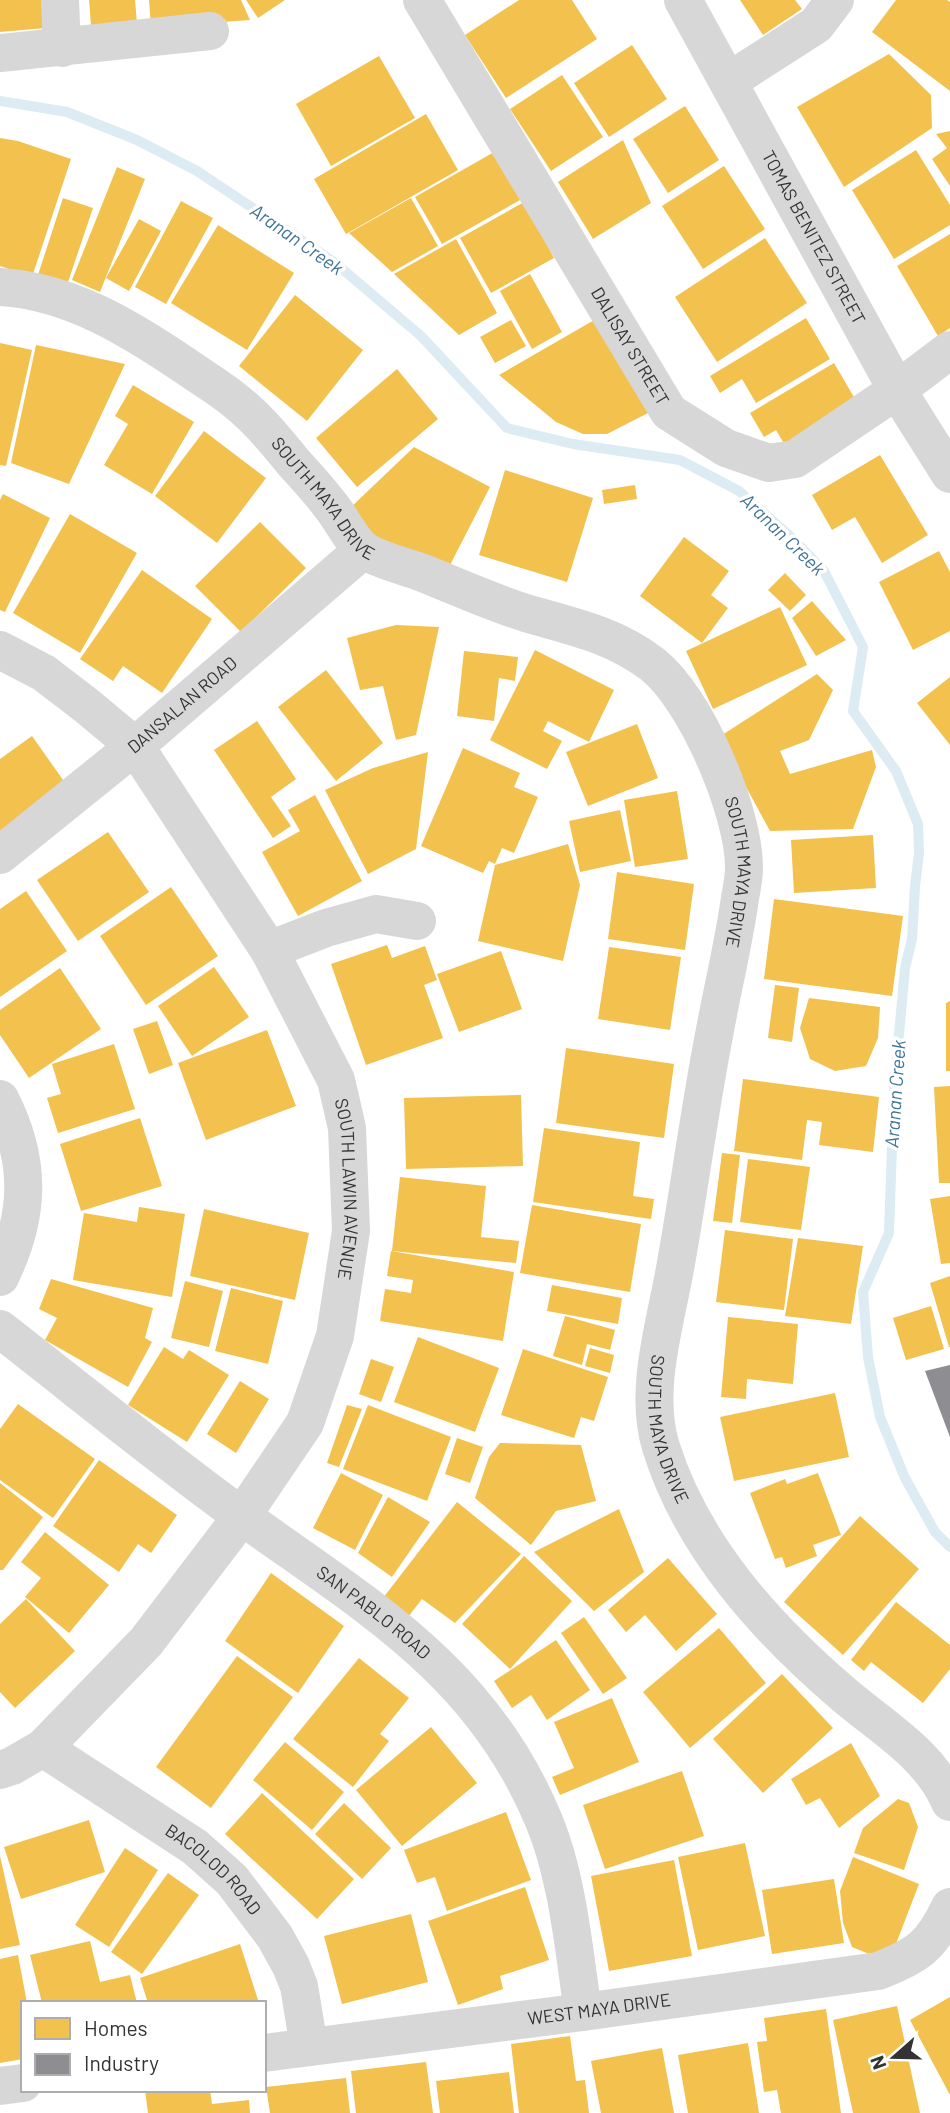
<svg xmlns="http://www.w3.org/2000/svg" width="950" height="2113" font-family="Barlow,sans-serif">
	<rect width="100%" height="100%" fill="#fff"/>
	<path fill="#f2c14e" d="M0 0H44L46 28 0 32Z
		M89 0H135L138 35 92 38Z
		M149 0H241L250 20 151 27Z
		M246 0H285L258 18Z
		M519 0H572L597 39 506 98 465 35Z
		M740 0H795L802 9 763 35Z
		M896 0H947L950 2V91L872 32Z
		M632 45 667 99 609 137 574 83Z
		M889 54 931 95 932 128 844 187 797 107Z
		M379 56 415 118 331 166 296 104Z
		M562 75 603 137 551 171 510 109Z
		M685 106 719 160 668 193 633 139Z
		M426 114 458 170 346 234 314 179Z
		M950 131V186L932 159 947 148 936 134Z
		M0 138 18 141 71 159 32 277 0 266Z
		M623 140 651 203 593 239 558 182Z
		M503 147 529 195 442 244 415 197Z
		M916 150 950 205V225L894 259 852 190Z
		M724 166 765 229 703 269 662 206Z
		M117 167 145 179 100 292 72 280Z
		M63 198 93 208 67 285 38 275Z
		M411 198 438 246 392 272 349 233Z
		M181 201 213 218 166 304 135 287Z
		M524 202 554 258 491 293 460 238Z
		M139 219 161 231 129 291 106 278Z
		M218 225 294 273 247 350 171 303Z
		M950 234V328L938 336 897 266Z
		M765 238 807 303 717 362 675 297Z
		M456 239 497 313 459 335 394 274Z
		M530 274 562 332 532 349 500 291Z
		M295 295 363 350 307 421 239 366Z
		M806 318 830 359 756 403 742 379 720 393 710 376Z
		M596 319 650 412 607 434H583L556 422 499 375Z
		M511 320 526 346 495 363 480 337Z
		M0 343 32 350 6 466 0 465Z
		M36 345 125 364 69 484 11 463Z
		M834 363 858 404 786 447 776 430 764 437 750 413Z
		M397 369 438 419 357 487 316 438Z
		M133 385 194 422 152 494 104 465 128 424 115 416Z
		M204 431 266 478 217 543 155 496Z
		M414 447 490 487 448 569 369 536 347 511Z
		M880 455 928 535 882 563 855 517 832 530 812 495Z
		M505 470 593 498 567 582 479 555Z
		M635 485 637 499 604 504 602 490Z
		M3 494 50 518 5 612 0 610V500Z
		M70 514 137 553 80 653 13 613Z
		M260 522 306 568 241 632 195 586Z
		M684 537 729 571 711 595 728 608 702 643 640 596Z
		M939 551 950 572V631L913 650 879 582Z
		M142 570 212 619 162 693 123 666 113 681 80 659Z
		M785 573 806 595 790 611 768 590Z
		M812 601 846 640 816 656 792 618Z
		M780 607 807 665 713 709 686 651Z
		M396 625 439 627 416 735 396 740 383 686 360 690 347 638Z
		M535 650 614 690 589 742 548 721 543 731 562 741 547 769 490 740Z
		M464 651 518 657 515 681 499 678 494 721 457 716Z
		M326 670 383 743 336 781 278 707Z
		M817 674 833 690 809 740 780 751 790 774 872 750 876 767 853 829 770 831 719 737Z
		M950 677V745L917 703Z
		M257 721 296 779 271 797 291 826 273 838 214 750Z
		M637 724 658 778 588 806 566 752Z
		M32 736 68 787 0 834V759Z
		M463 748 520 773 514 787 538 797 514 853 502 848 495 864 489 861 483 873 421 846Z
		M428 752 416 849 368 874 325 790 373 768Z
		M677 791 688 859 635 867 624 800Z
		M315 795 362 881 298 916 262 852 300 831 288 810Z
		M620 810 631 861 580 872 569 821Z
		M108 832 149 892 78 941 37 880Z
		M873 835 876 888 794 893 791 840Z
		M568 844 580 885 563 961 478 941 495 865Z
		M617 872 694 884 685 950 608 939Z
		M171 887 218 956 146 1005 100 936Z
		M26 891 67 951 0 997V909Z
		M774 899 903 916 892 996 764 979Z
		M387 945 392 958 425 946 437 980 424 985 443 1038 366 1065 331 964Z
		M609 947 681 957 670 1030 598 1019Z
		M501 951 522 1009 459 1032 437 974Z
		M214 967 249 1017 192 1056 158 1006Z
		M60 968 101 1029 29 1078 0 1035V1010Z
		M775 985 799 988 792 1042 768 1038Z
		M809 998 880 1007 878 1038 866 1066 835 1071 810 1059 800 1028Z
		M950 1001V1071H946V1003Z
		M157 1021 173 1065 149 1074 133 1029Z
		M267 1030 296 1106 206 1140 178 1063Z
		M114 1044 135 1109 58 1133 47 1098 61 1094 52 1064Z
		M566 1048 674 1064 664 1138 556 1123Z
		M743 1079 879 1097 873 1152 819 1145 822 1122 807 1120 802 1160 734 1151Z
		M950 1086V1183H939L934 1087Z
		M521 1095 523 1166 406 1169 404 1098Z
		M140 1118 162 1186 81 1211 60 1144Z
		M544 1128 640 1142 633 1196 654 1199 651 1219 533 1202Z
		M722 1153 740 1155 732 1223 713 1221Z
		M748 1159 810 1167 801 1230 740 1222Z
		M400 1177 486 1186 481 1237 519 1241 516 1263 392 1251Z
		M950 1196V1263L941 1264 930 1199Z
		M532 1205 641 1224 630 1292 520 1273Z
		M139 1207 185 1214 172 1297 73 1280 84 1213 137 1222Z
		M204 1209 309 1233 295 1300 190 1276Z
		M725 1230 793 1239 784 1310 716 1302Z
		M798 1238 863 1246 851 1324 785 1316Z
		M391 1251 514 1272 503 1341 380 1321 385 1289 411 1293 413 1280 387 1276Z
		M950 1276V1347H949L930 1283Z
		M51 1279 153 1308 145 1338 152 1342 128 1387 45 1340 57 1318 39 1309Z
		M185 1281 223 1291 209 1347 171 1338Z
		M552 1285 622 1298 618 1324 547 1311Z
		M231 1288 283 1301 268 1364 215 1351Z
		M931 1306 944 1349 906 1360 893 1318Z
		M565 1316 615 1330 610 1350 587 1344 582 1365 553 1356Z
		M728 1317 798 1324 793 1384 747 1379 746 1399 721 1397Z
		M418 1337 499 1368 475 1432 394 1402Z
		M164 1347 183 1359 189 1350 229 1375 187 1442 128 1405Z
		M590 1348 614 1355 610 1373 585 1366Z
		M523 1349 608 1377 594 1421 581 1417 574 1438 501 1415Z
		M371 1359 394 1367 381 1402 359 1394Z
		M240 1381 269 1399 236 1453 207 1434Z
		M835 1393 849 1457 734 1481 720 1417Z
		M18 1404 95 1459 53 1518 0 1480V1429Z
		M347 1405 362 1409 339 1467 327 1463Z
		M368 1405 451 1437 427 1501 343 1469Z
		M457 1438 483 1447 470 1483 445 1474Z
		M500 1443 581 1445 596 1501 556 1511 531 1545 475 1498 489 1457Z
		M99 1460 177 1515 151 1553 138 1544 119 1572 53 1526Z
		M341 1473 383 1495 355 1550 313 1528Z
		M818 1473 841 1535 813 1545 817 1556 786 1568 782 1557 775 1559 750 1493 785 1479 787 1484Z
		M0 1483 43 1517 3 1570H0Z
		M388 1497 430 1522 392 1577 358 1553Z
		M457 1502 521 1554 455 1623 422 1599 408 1617 383 1598Z
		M619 1509 644 1572 594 1611 534 1552Z
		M860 1516 919 1569 843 1655 784 1602Z
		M45 1532 109 1585 69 1633 25 1597 41 1578 21 1562Z
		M524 1556 572 1601 510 1669 462 1624Z
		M668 1558 717 1614 676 1651 645 1615 626 1632 608 1610Z
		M271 1573 344 1626 298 1693 225 1641Z
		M26 1599 75 1651 15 1708 0 1692V1624Z
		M896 1602 950 1645V1669L923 1703 871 1662 864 1671 851 1660Z
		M584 1617 627 1678 603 1694 561 1633Z
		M719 1628 766 1683 690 1748 643 1692Z
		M556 1640 590 1690 547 1720 531 1695 512 1708 494 1681Z
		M237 1656 293 1697 211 1808 156 1767Z
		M359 1658 409 1698 380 1734 389 1741 353 1787 293 1739Z
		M782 1674 833 1728 763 1793 713 1739Z
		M612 1698 639 1762 560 1795 552 1777 574 1768 554 1722Z
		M431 1727 477 1783 402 1846 356 1790Z
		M285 1742 344 1792 312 1830 253 1780Z
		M851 1743 880 1796 839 1828 820 1798 806 1805 791 1779Z
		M682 1771 704 1836 605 1869 583 1805Z
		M262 1793 354 1879 317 1919 225 1834Z
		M898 1799 909 1803 918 1827 904 1870 854 1853 863 1828Z
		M344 1803 391 1848 362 1879 315 1834Z
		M506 1812 531 1880 447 1911 435 1877 417 1883 404 1850Z
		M89 1820 105 1872 21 1899 4 1847Z
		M745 1843 765 1936 698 1950 678 1857Z
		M125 1848 158 1870 109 1947 75 1925Z
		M0 1856 20 1945 0 1949Z
		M853 1857 919 1884 889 1962 852 1947 843 1923 840 1891Z
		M674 1860 692 1956 609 1971 591 1876Z
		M168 1873 199 1895 142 1974 111 1952Z
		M834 1879 844 1943 772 1954 762 1890Z
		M525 1887 549 1960 500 1976 503 1989 458 2005 428 1921Z
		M411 1914 428 1982 342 2004 324 1936Z
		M90 1941 100 1982 130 1975 137 2003H42L30 1955Z
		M240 1944 259 2003H148L140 1978Z
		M18 1955 27 2003H23V2059L0 2063V1959Z
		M950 1997V2095L910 2020Z
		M897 2006 920 2113H853L833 2020Z
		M826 2009 841 2113H781L777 2090 764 2092 757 2042 767 2041 764 2018Z
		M570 2036 576 2081 585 2080 589 2113H519L511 2044Z
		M748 2043 759 2113H688L678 2055Z
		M662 2048 674 2113H601L591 2061Z
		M426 2062 433 2113H356L351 2071Z
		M509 2072 514 2113H440L436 2081Z
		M346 2078 350 2113H270L266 2087Z
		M145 2090H210L212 2104 249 2100 250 2113H148Z"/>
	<path fill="#8d8d92" d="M950 1365V1437L925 1371Z"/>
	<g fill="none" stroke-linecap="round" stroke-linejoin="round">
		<path stroke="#ddebf3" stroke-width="10" d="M0 101 67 112 137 140 197 171 334 262 421 336 507 428 573 444 680 460 739 491 791 537 824 571 863 647 853 711 896 771 918 824 919 853 915 886 912 939 905 968 894 1090 889 1233 863 1292 868 1357 880 1417 905 1478 935 1532 950 1547"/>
		<g stroke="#d7d7d7" stroke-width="38">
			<path d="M60 0 62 48"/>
			<path id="s1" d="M422 0 669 412 726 448 769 463 795 459 897 390 950 350"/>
			<path id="s2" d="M683 0 897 390 950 474"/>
			<path d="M0 53 210 31"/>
			<path d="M729 81 816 25 835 0"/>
			<path id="s3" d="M0 287C70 291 131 329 187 367 204 379 222 389 238 403 259 420 277 442 294 463 308 478 322 494 334 510 343 522 353 543 365 551 378 560 408 567 423 573 458 587 493 603 529 614 574 627 614 635 652 664 696 698 744 812 744 867 744 877 742 888 740 898 734 942 723 986 715 1030 699 1111 689 1193 674 1274 664 1328 644 1393 661 1447 692 1546 765 1627 842 1693 880 1726 930 1754 950 1802"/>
			<path id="s4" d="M0 650 44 673 87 706 135 746 269 950 336 1080 347 1128 351 1231 335 1336 305 1423 242 1516 146 1642 43 1748 12 1766 0 1770"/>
			<path id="s5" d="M0 855 135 746 363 550"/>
			<path d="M269 950 326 928 376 914 417 921"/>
			<path d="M0 1099C32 1161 30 1216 0 1277"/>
			<path id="s6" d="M0 1329C81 1392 160 1457 243 1517 368 1607 482 1671 544 1821 568 1879 574 1951 583 2012"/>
			<path id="s7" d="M43 1748 195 1847 232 1880 275 1937 291 1966 299 1986 309 2047"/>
			<path id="s8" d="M264 2053 583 2012 878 1971C917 1956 932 1946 950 1907"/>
			<path d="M0 2086 23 2083"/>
		</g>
	</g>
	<g text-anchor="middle" stroke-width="7" stroke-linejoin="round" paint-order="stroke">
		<g font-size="18" fill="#333" stroke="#fff">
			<text dy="6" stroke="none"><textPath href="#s2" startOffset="271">TOMAS BENITEZ STREET</textPath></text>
			<text dy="6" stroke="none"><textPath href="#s1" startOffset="404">DALISAY STREET</textPath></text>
			<text dy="6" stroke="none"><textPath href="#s3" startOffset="397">SOUTH MAYA DRIVE</textPath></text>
			<text dy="6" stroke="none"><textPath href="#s5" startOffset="236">DANSALAN ROAD</textPath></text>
			<text dy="6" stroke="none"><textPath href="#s3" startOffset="1006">SOUTH MAYA DRIVE</textPath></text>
			<text dy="6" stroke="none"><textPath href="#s4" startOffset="667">SOUTH LAWIN AVENUE</textPath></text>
			<text dy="6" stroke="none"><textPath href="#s3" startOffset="1573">SOUTH MAYA DRIVE</textPath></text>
			<text dy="6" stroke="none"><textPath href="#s6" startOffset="469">SAN PABLO ROAD</textPath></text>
			<text dy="6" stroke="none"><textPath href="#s7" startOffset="210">BACOLOD ROAD</textPath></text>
			<text dy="6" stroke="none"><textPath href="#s8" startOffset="338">WEST MAYA DRIVE</textPath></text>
		</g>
		<g font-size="19" font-style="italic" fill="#3f7597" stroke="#fff">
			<text transform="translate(297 239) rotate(35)" y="7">Aranan Creek</text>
			<text transform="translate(783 534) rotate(44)" y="7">Aranan Creek</text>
			<text transform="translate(895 1094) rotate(-86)" y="7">Aranan Creek</text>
		</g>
	</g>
	<rect x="21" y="2001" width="245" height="91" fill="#ffffff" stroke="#adadad" stroke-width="2"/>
	<rect x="35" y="2018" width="35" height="21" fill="#f2c14e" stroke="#adadad" stroke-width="2"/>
	<text x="84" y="2036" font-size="21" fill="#333333">Homes</text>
	<rect x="35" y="2054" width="35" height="21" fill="#8d8d92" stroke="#adadad" stroke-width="2"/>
	<text x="84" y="2071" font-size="21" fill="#333333">Industry</text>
	<g transform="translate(894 2057) rotate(250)" stroke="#ffffff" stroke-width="5" paint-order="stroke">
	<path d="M0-5L12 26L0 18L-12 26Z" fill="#333333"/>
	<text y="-10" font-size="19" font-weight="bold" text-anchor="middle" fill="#333333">N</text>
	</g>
</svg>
